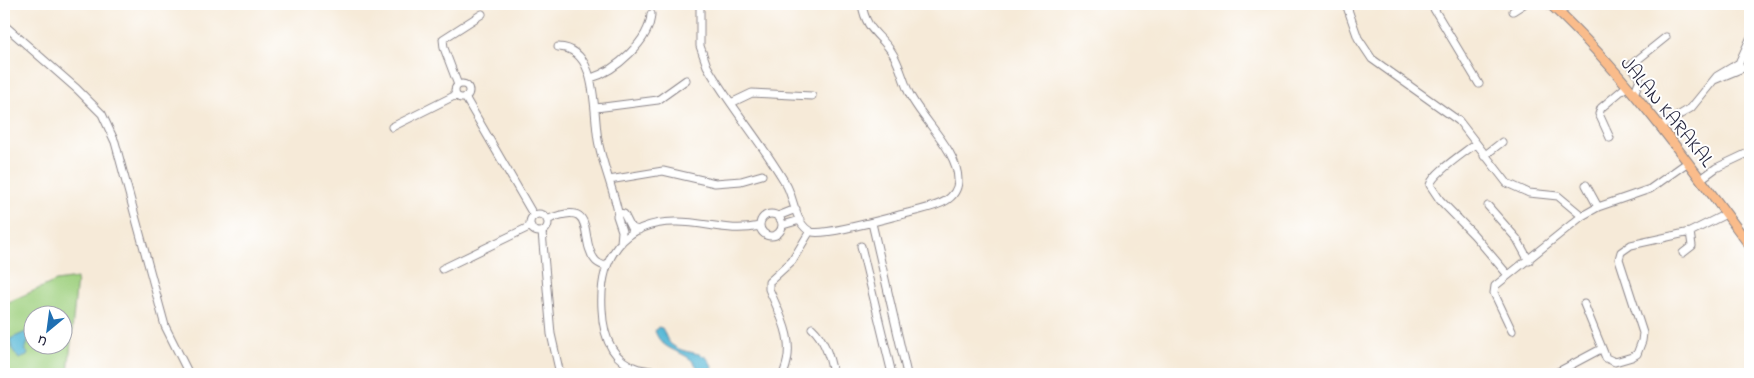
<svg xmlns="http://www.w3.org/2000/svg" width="1754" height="378" font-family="'Indie Flower',sans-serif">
	<rect width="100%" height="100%" fill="#fff"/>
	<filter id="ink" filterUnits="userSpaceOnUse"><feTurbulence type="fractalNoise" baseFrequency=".02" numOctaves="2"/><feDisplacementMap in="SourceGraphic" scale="10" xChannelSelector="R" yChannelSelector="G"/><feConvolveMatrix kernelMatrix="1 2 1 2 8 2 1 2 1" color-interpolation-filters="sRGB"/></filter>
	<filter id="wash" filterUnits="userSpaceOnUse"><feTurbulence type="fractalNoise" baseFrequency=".0096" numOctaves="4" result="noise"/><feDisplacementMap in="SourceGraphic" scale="20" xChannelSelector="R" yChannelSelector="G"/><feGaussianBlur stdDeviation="1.12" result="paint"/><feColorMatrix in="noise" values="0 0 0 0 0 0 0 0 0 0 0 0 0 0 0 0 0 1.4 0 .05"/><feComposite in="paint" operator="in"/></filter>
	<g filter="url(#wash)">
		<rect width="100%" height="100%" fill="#f6ead8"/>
		<path fill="#9fd07f" stroke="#60795d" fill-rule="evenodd" d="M77 278 68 374H4V304L56 281ZM32 316H62V346H32Z"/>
		<path fill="#57b8d6" stroke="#3c6d88" d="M658 327 662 328C666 334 665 339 672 345 689 358 711 346 713 374H700C692 347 664 357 655 331Z
			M26 332 29 339 25 350 28 353 27 356 19 359 12 349 10 339Z"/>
	</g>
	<g filter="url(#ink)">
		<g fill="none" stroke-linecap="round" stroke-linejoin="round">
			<defs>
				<path id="minor" d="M700 4V46L707 66C731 108 764 145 787 186 794 199 796 227 812 232 826 236 894 216 912 212 929 207 957 204 958 181 959 151 921 119 909 93 903 80 900 66 893 54 881 34 866 32 862 4
					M1346 4 1358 38 1372 59 1459 121 1507 183 1529 193 1558 196 1582 216
					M1431 4 1479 84
					M1513 11 1524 4
					M1560 13 1568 4
					M4 25 77 89 102 114 115 142 165 326 189 374
					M558 47C601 48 592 118 599 145 604 168 613 189 618 212L617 216 622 231 621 243
					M591 78C615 71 650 41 651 14
					M1714 80 1750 65
					M455 91a7 7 0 1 1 14 0a7 7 0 1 1-14 0Z
					M458 85 444 48 443 39 482 14
					M1634 94 1640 79 1631 65 1666 37
					M465 97 534 216
					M731 103 752 93 812 96
					M596 108 658 100 686 80
					M1661 126 1691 108 1717 76 1739 63 1750 39
					M392 127 456 95
					M1610 138 1599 114 1601 108 1627 86
					M1475 144C1464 153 1433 173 1430 185L1440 200 1474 235 1508 275
					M1484 156 1502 142
					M1701 179 1716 168 1750 152
					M609 180 663 171 715 183 741 181 762 175
					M1586 185 1598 207
					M1488 206 1517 239 1529 261
					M618 212 624 214 631 228 639 230
					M760 225a11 11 0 1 1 22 0a11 11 0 1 1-22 0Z
					M530 223a9 9 0 1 1 18 0a9 9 0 1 1-18 0Z
					M778 216 796 209
					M547 220C599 197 578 240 595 260 597 263 602 265 605 266
					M872 223 907 374
					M783 225 800 220
					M542 232 551 334 560 374
					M861 246 892 374
					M1683 253 1692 246 1690 232
					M442 269 531 226
					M1584 304 1606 358 1615 362 1632 357 1637 354 1642 341 1643 333 1619 259 1621 252 1631 245 1690 232 1726 214
					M812 328C825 340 830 357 833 374
					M1512 331 1494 293 1495 286 1582 216 1598 207 1650 189 1688 162
					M784 372C796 342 781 317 769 289V282L792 261 810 231
					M665 374C657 371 648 371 639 369 611 361 603 336 602 309 599 259 622 221 677 222 708 222 728 233 760 226
					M1554 374 1601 349"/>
				<path id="major" d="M1550 4C1627 76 1688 162 1750 246"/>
			</defs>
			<use href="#minor" stroke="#8c868a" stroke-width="9"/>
			<use href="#major" stroke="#8c868a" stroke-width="11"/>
			<use href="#minor" stroke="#fff" stroke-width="7"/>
			<use href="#major" stroke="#fabc8b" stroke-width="9"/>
		</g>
	</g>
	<g text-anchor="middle" stroke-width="4" stroke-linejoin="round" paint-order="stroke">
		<g font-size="20" fill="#22223b" stroke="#fff">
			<text transform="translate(1668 111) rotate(51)" y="7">JALAN KARAKAL</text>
		</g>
	</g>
	<rect width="1754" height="378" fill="none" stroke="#fff" stroke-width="20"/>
	<g transform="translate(48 330) rotate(209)"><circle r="24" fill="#ffffff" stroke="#a7a7b1"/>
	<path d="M0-4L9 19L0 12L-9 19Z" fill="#1f6fb2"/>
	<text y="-8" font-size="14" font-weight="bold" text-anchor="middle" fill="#22223b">U</text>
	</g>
</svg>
